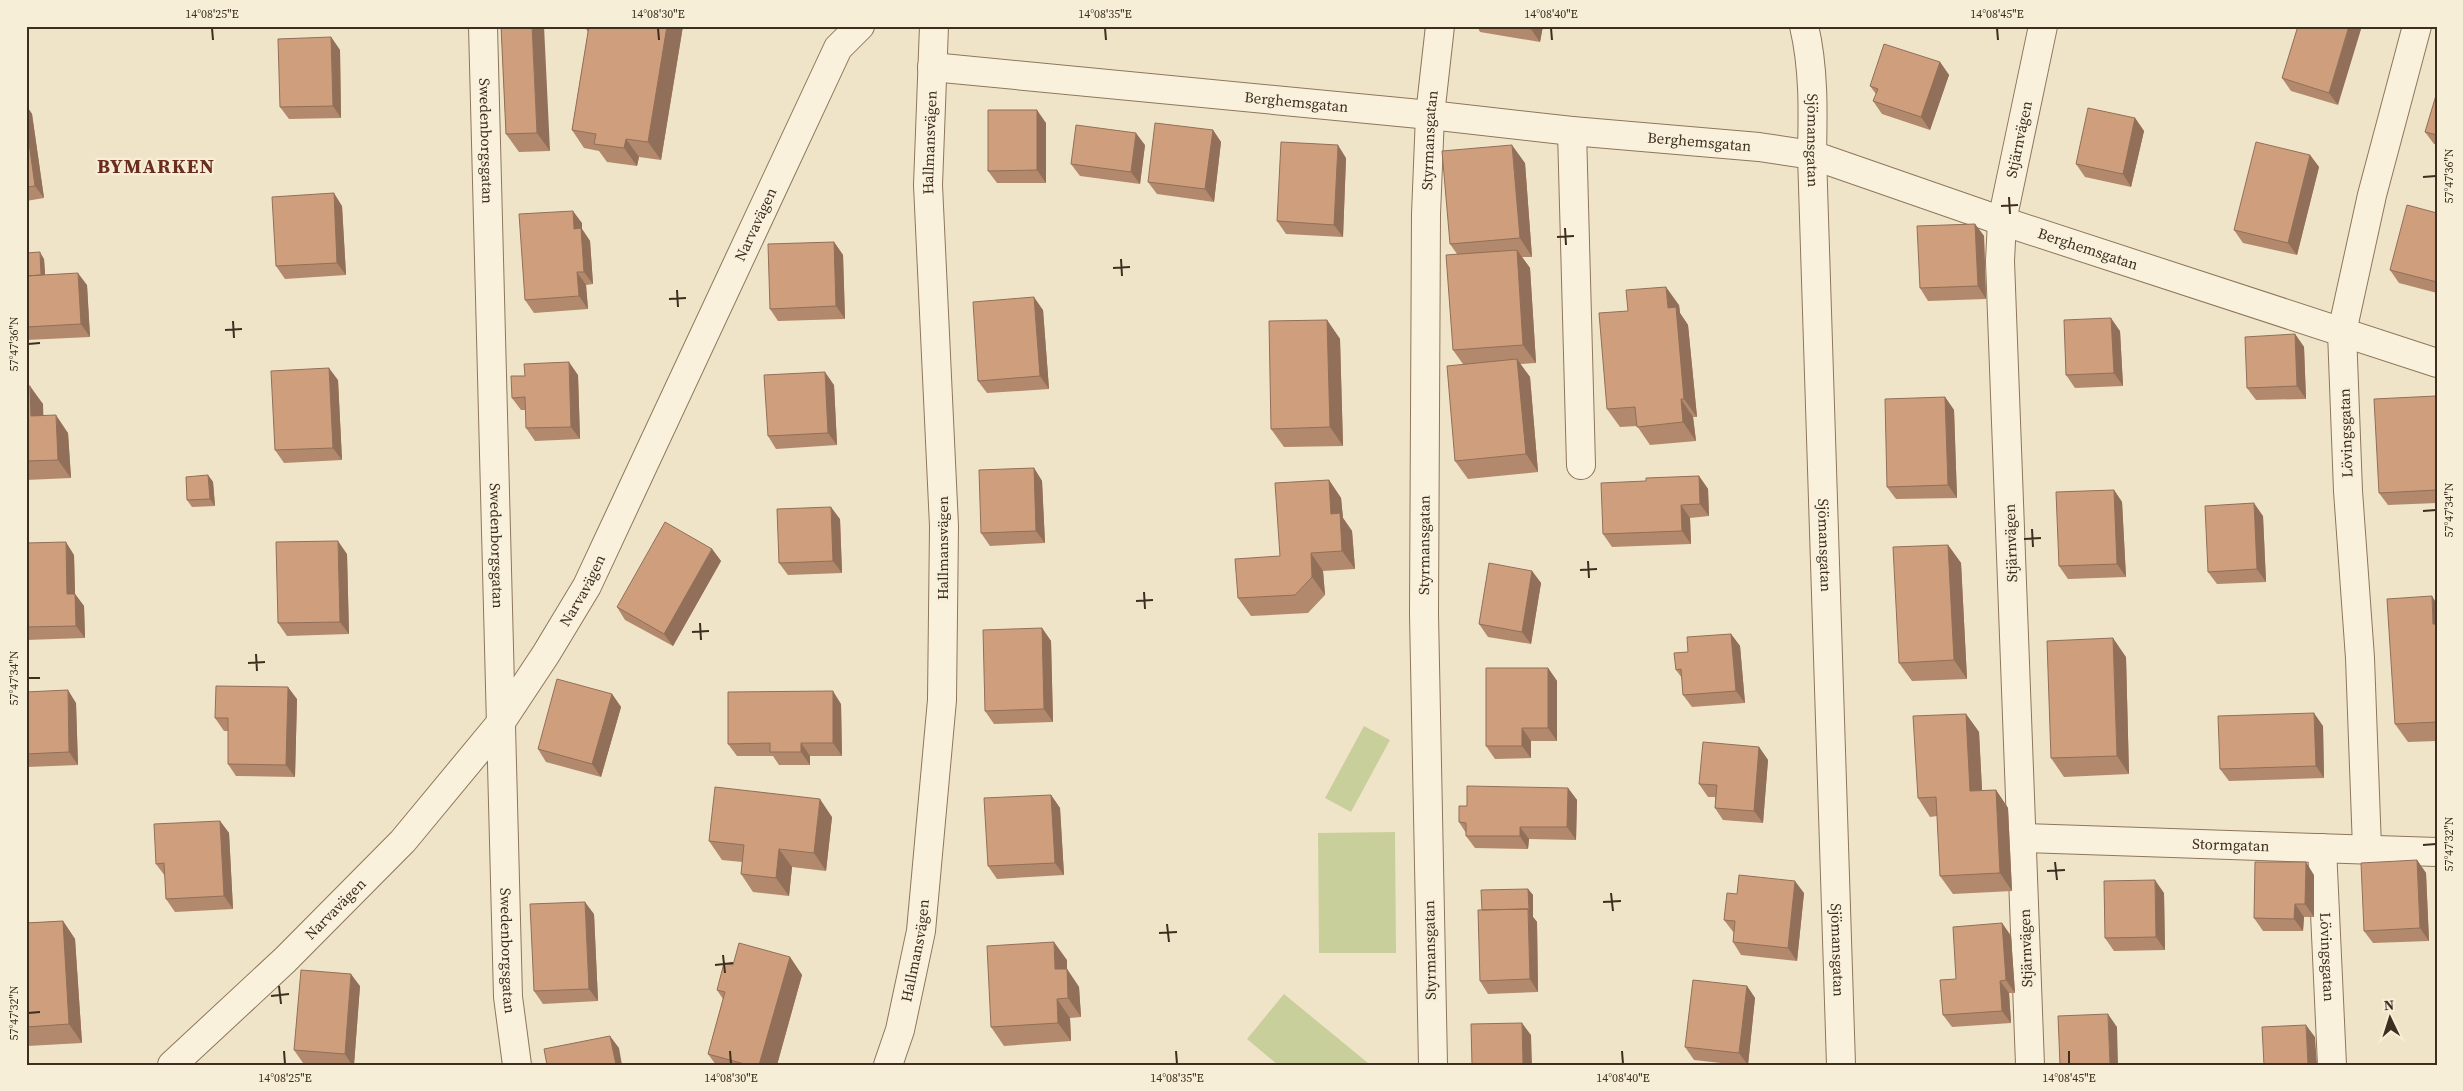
<svg xmlns="http://www.w3.org/2000/svg" width="2463" height="1091" font-family="'Source Serif 4',serif">
	<rect width="100%" height="100%" fill="#f0e4c8"/>
	<path fill="#c9cf9b" d="M1364 726 1390 740 1351 812 1325 798Z
		M1395 832 1396 953H1319L1318 833Z
		M1284 994 1368 1063 1366 1065H1278L1247 1039Z"/>
	<g fill="none" stroke-linecap="round" stroke-linejoin="round">
		<defs>
			<g id="minor">
				<path id="s1" d="M483 26 508 997 517 1065"/>
				<path id="s2" d="M1804 26C1814 68 1813 112 1812 155L1841 1065"/>
				<path id="s3" d="M932 67 1430 115 1572 131 1759 147 1812 155 2002 221 2437 363"/>
				<path d="M1572 131 1581 465"/>
				<path id="s4" d="M2023 838 2437 852"/>
				<path id="s5" d="M2322 848 2332 1065"/>
				<path d="M2367 848 2360 658 2348 491 2342 332 2372 195 2417 26"/>
				<path id="s6" d="M172 1065 285 960 403 841 499 725 546 654 587 586 838 48 860 26"/>
				<path id="s7" d="M888 1065 900 1030 921 931 942 700 944 526 928 185 934 26"/>
				<path id="s8" d="M1433 1065 1424 614 1426 214 1430 115 1440 26"/>
				<path id="s9" d="M2030 1065 2000 261 2002 221 2043 26"/>
			</g>
		</defs>
		<use href="#minor" stroke="#8d765c" stroke-width="30"/>
		<use href="#minor" stroke="#faf1dc" stroke-width="28"/>
	</g>
	<path fill="#b2896c" d="M501 26 550 151 519 152 506 134Z
		M584 26H683L661 160 639 157 637 166 607 162 599 151 584 148 572 130 588 32Z
		M1477 26H1543L1540 42 1480 32Z
		M2298 26 2338 105 2291 91 2282 78Z
		M331 37 340 50 341 118 289 119 280 107Z
		M1940 62 1949 75 1930 130 1882 114 1873 101 1876 94 1870 86Z
		M2437 92V145L2434 144 2425 132Z
		M26 105 32 114 44 198 26 201Z
		M2135 118 2144 131 2131 187 2085 177 2076 164Z
		M1046 123V183H997L988 171Z
		M1213 130 1221 142 1214 202 1157 194 1148 182Z
		M1145 145 1140 184 1080 176 1071 164Z
		M2310 155 2319 167 2297 255 2243 243 2234 230Z
		M1346 158 1343 237 1286 234 1277 221Z
		M1525 163 1532 257H1522L1530 268 1536 363 1520 364 1530 377 1538 472 1468 479 1455 461 1463 364 1453 350 1457 254 1450 244Z
		M342 206 346 275 285 279 276 266Z
		M2437 213V293L2399 283 2390 270Z
		M582 223V229L590 241 593 284 586 285 588 309 534 313 525 300Z
		M1975 224 1984 236 1986 299 1928 301 1920 288Z
		M834 242 843 255 845 319 778 321 770 309Z
		M26 253 44 259 45 275 87 285 90 337 26 340Z
		M1679 305 1680 313 1688 325 1697 417H1693L1696 441 1650 445 1637 426 1620 427 1607 409Z
		M1043 310 1049 389 987 393 978 381Z
		M1327 320 1340 339 1343 446 1284 447 1271 429Z
		M2120 331 2123 386 2075 388 2066 375Z
		M2295 334 2304 347 2306 399 2256 400 2247 388Z
		M578 375 580 439 535 441 526 428V410H521L512 398Z
		M338 380 342 460 284 463 275 450Z
		M834 385 837 445 776 449 768 436Z
		M26 386 43 404V415L68 433 71 478 26 480Z
		M1945 397 1954 410 1957 498 1896 499 1887 487Z
		M2437 397V503L2388 505 2379 493Z
		M1034 468 1042 481 1045 543 990 546 981 533Z
		M208 475 213 482 215 506 192 507 187 500Z
		M1699 476 1708 489 1709 516 1690 518 1691 544 1612 547 1603 534 1646 481Z
		M1329 480 1341 498 1343 518 1352 531 1355 569 1323 571 1325 595 1308 613 1251 616 1238 598 1280 556Z
		M2114 490 2122 502 2126 577 2068 579 2059 566Z
		M2263 516 2266 582 2217 584 2208 572Z
		M840 519 842 573 788 575 779 563Z
		M26 543 74 555 75 594 84 606 85 638 26 640Z
		M1948 545 1961 563 1967 679 1912 681 1899 663Z
		M712 549 721 561 673 646 625 620 617 607Z
		M347 554 349 634 287 636 278 623Z
		M1532 571 1541 583 1531 644 1488 637 1479 624Z
		M2437 604V741L2408 742 2395 724Z
		M1042 628 1051 641 1053 722 994 724 985 711Z
		M1731 634 1740 646 1745 703 1692 707 1683 695 1682 678 1676 670 1688 652Z
		M2126 657 2129 774 2064 777 2051 758Z
		M1548 668 1557 681V741H1531V758L1495 759 1486 746Z
		M26 692 76 703 78 765 27 767Z
		M612 694 621 707 601 777 546 762 538 749Z
		M297 699 295 777 236 776 228 764V731H224L215 718Z
		M841 704 842 756H810V765H779L773 756H737L728 744Z
		M1966 714 1979 732 1982 790H1996L2008 808 2012 891 1953 894 1940 876 1937 816 1930 817 1918 798Z
		M2323 726 2324 778 2229 781 2220 769Z
		M1759 747 1768 760 1763 823 1723 820 1715 808V797H1708L1699 784Z
		M1568 788 1577 800 1576 840 1529 839 1528 849 1475 848 1466 836V833L1459 822 1467 806Z
		M1051 795 1060 808 1064 875 997 879 988 866Z
		M832 817 826 871 792 867 789 896 753 892 741 874 742 862 722 860 709 841Z
		M220 821 229 833 233 909 175 912 166 899 165 876 156 864Z
		M2417 860 2426 873 2429 941 2373 943 2364 931Z
		M2314 875V917H2304L2303 931H2263L2254 918Z
		M1528 889 1533 895V917L1537 922 1538 992 1488 994 1480 981 1482 910Z
		M1804 893 1797 961 1741 955 1733 942 1734 933 1724 920 1737 894Z
		M2164 893 2165 950 2114 951 2105 938Z
		M594 914 598 1001 543 1004 534 991Z
		M63 921 75 939 82 1043 27 1046H26V923Z
		M2002 923 2011 936 2015 993H2009L2011 1023 1952 1027 1943 1015 1956 979Z
		M790 957 802 975 777 1065H716L708 1054 723 999 717 990 733 965Z
		M1067 960V969L1079 987 1081 1017 1070 1018 1071 1041 1004 1046 991 1027Z
		M360 986 354 1065H327L303 1063 294 1050Z
		M1747 986 1755 998 1748 1065H1739L1694 1060 1685 1047Z"/>
	<path fill="#916f58" d="M532 26H544L550 151 537 133Z
		M667 26H683L661 160 648 142Z
		M1532 26H1543L1540 42 1531 29Z
		M2349 26H2362L2338 105 2329 93Z
		M331 37 340 50 341 118 333 106Z
		M1940 62 1949 75 1930 130 1921 117Z
		M26 105 32 114 44 198 35 186 26 121Z
		M1037 110 1046 123V183L1037 170Z
		M2135 118 2144 131 2131 187 2123 174Z
		M1213 130 1221 142 1214 202 1205 189Z
		M1136 133 1145 145 1140 184 1131 172Z
		M626 139 639 157 637 166 624 148Z
		M1338 145 1346 158 1343 237 1334 225Z
		M1512 145 1525 163 1532 257 1520 238Z
		M2310 155 2319 167 2297 255 2288 243Z
		M334 193 342 206 346 275 337 263Z
		M573 211 582 223V229L590 241 593 284 584 272 574 229Z
		M1975 224 1984 236 1986 299 1978 286Z
		M834 242 843 255 845 319 836 306Z
		M1517 250 1530 268 1536 363 1523 345Z
		M40 252 44 259 46 288 42 281Z
		M577 272 586 285 588 309 579 296Z
		M78 273 87 285 90 337 81 324Z
		M1666 287 1679 305 1680 313 1688 325 1697 417 1684 399 1668 308Z
		M1034 297 1043 310 1049 389 1040 376Z
		M2111 318 2120 331 2123 386 2114 373Z
		M1327 320 1340 339 1343 446 1330 427Z
		M2295 334 2304 347 2306 399 2297 386Z
		M1517 359 1530 377 1538 472 1526 454Z
		M569 362 578 375 580 439 571 427Z
		M329 368 338 380 342 460 333 448Z
		M825 372 834 385 837 445 828 433Z
		M30 386 43 404 44 434 31 416Z
		M1945 397 1954 410 1957 498 1948 485Z
		M1681 399 1693 417 1696 441 1683 422Z
		M56 415 68 433 71 478 58 460Z
		M1034 468 1042 481 1045 543 1036 531Z
		M208 475 213 482 215 506 210 499Z
		M1699 476 1708 489 1709 516 1700 504Z
		M1329 480 1341 498 1343 518 1352 531 1355 569 1342 551 1331 514Z
		M2114 490 2122 502 2126 577 2117 564Z
		M2254 503 2263 516 2266 582 2257 569Z
		M1681 505 1690 518 1691 544 1682 531Z
		M831 507 840 519 842 573 833 561Z
		M338 541 347 554 349 634 340 622Z
		M66 542 74 555 75 594 84 606 85 638 76 626 67 594Z
		M1948 545 1961 563 1967 679 1954 660Z
		M712 549 721 561 673 646 664 634Z
		M1311 553 1323 571 1325 595 1312 577Z
		M1532 571 1541 583 1531 644 1522 632Z
		M2432 596 2437 604V629L2433 624Z
		M1042 628 1051 641 1053 722 1044 709Z
		M1731 634 1740 646 1745 703 1736 691Z
		M2113 638 2126 657 2129 774 2117 756Z
		M1548 668 1557 681V741L1548 728Z
		M288 687 297 699 295 777 286 765Z
		M68 690 76 703 78 765 69 752Z
		M833 691 841 704 842 756 833 743Z
		M612 694 621 707 601 777 592 764Z
		M2314 713 2323 726 2324 778 2316 766Z
		M1966 714 1979 732 1983 809 1970 791Z
		M1522 728 1531 741V758L1522 746Z
		M801 743 810 756V765L801 752Z
		M1759 747 1768 760 1763 823 1754 811Z
		M1568 788 1577 800 1576 840 1567 827Z
		M1996 790 2008 808 2012 891 2000 873Z
		M1051 795 1060 808 1064 875 1055 863Z
		M820 799 832 817 826 871 814 853Z
		M220 821 229 833 233 909 224 896Z
		M1520 827 1529 839 1528 849 1520 836Z
		M779 849 792 867 789 896 776 878Z
		M2417 860 2426 873 2429 941 2420 928Z
		M2306 862 2314 875V917L2305 904Z
		M2155 880 2164 893 2165 950 2156 937Z
		M1795 881 1804 893 1797 961 1788 948Z
		M1528 889 1533 895V917L1537 922 1538 992 1530 979Z
		M585 902 594 914 598 1001 589 989Z
		M2295 904 2304 917 2303 931 2294 919Z
		M63 921 75 939 82 1043 69 1024Z
		M2002 923 2011 936 2015 993 2006 980Z
		M1054 942 1067 960V969L1079 987 1081 1017 1068 998 1055 969Z
		M790 957 802 975 777 1065H759Z
		M351 974 360 986 354 1065H352L345 1054Z
		M2000 981 2009 993 2011 1023 2002 1011Z
		M1747 986 1755 998 1748 1065 1739 1053Z
		M1057 999 1070 1018 1071 1041 1058 1023Z
		M2108 1014 2117 1027 2118 1065H2110Z
		M1522 1023 1531 1035 1532 1065H1523Z
		M2306 1025 2315 1037 2317 1065H2308Z
		M610 1036 619 1048 622 1065H616Z"/>
	<path fill="#cf9f7d" stroke="#916f58" d="M501 26H532L537 133 506 134Z
		M589 26H667L648 142 626 139 624 148 594 144 596 134 572 130Z
		M1514 26H1532L1531 29Z
		M2298 26H2349L2329 93 2282 78Z
		M331 37 333 106 280 107 278 39Z
		M1884 44 1940 62 1921 117 1873 101 1878 89 1870 86Z
		M2437 92V135L2425 132Z
		M2088 108 2135 118 2123 174 2076 164Z
		M988 110H1037V170L988 171Z
		M26 121 35 186 26 187Z
		M1155 123 1213 130 1205 189 1148 182Z
		M1076 125 1136 133 1131 172 1071 164Z
		M1281 142 1338 145 1334 225 1277 221Z
		M2256 142 2310 155 2288 243 2234 230Z
		M1512 145 1520 238 1450 244 1442 151Z
		M334 193 337 263 276 266 272 197Z
		M2407 205 2437 213V282L2390 270Z
		M573 211 574 229 581 228 584 272H577L579 296 525 300 519 214Z
		M1975 224 1978 286 1920 288 1917 226Z
		M834 242 836 306 770 309 768 244Z
		M1517 250 1523 345 1453 350 1446 255Z
		M40 252 41 275 26 276V253Z
		M78 273 81 324 26 327V276Z
		M1666 287 1668 308 1676 307 1684 399H1681L1683 422 1637 427 1635 407 1607 409 1599 313 1628 311 1626 290Z
		M1034 297 1040 376 978 381 973 302Z
		M2111 318 2114 373 2066 375 2064 320Z
		M1327 320 1330 427 1271 429 1269 321Z
		M2295 334 2297 386 2247 388 2245 337Z
		M1517 359 1526 454 1455 461 1447 366Z
		M569 362 571 427 526 428 525 397 512 398 511 376H525L524 364Z
		M329 368 333 448 275 450 271 371Z
		M825 372 828 433 768 436 764 375Z
		M26 386H30L31 416 56 415 58 460 26 461Z
		M2436 396 2437 412V490L2379 493 2374 399Z
		M1945 397 1948 485 1887 487 1885 399Z
		M1034 468 1036 531 981 533 979 470Z
		M208 475 210 499 187 500 186 477Z
		M1699 476 1700 504 1681 505 1682 531 1603 534 1601 483 1646 481V478Z
		M1329 480 1331 514 1340 513 1342 551 1311 553 1312 577 1295 595 1238 598 1235 559 1280 556 1275 483Z
		M2114 490 2117 564 2059 566 2056 492Z
		M2254 503 2257 569 2208 572 2205 506Z
		M831 507 833 561 779 563 777 509Z
		M665 522 712 549 664 634 617 607Z
		M338 541 340 622 278 623 276 542Z
		M66 542 67 594H75L76 626 26 627V543Z
		M1948 545 1954 660 1899 663 1893 547Z
		M1489 563 1532 571 1522 632 1479 624Z
		M2432 596 2433 624H2437V722L2395 724 2387 599Z
		M1042 628 1044 709 985 711 983 630Z
		M1731 634 1736 691 1683 695 1681 669 1676 670 1674 653 1688 652 1687 637Z
		M2113 638 2117 756 2051 758 2047 641Z
		M1486 668H1548V728H1522V746H1486Z
		M557 679 612 694 592 764 538 749Z
		M216 686 288 687 286 765 228 764V718H215Z
		M68 690 69 752 26 754V692Z
		M833 691V743H801V752H770V743L728 744V692Z
		M2314 713 2316 766 2220 769 2218 716Z
		M1966 714 1970 791 1996 790 2000 873 1940 876 1936 797 1918 798 1913 716Z
		M1703 742 1759 747 1754 811 1715 808 1717 785 1699 784Z
		M1467 786 1568 788 1567 827H1520V836H1466V823L1459 822V806H1467Z
		M715 787 820 799 814 853 779 849 776 878 741 874 744 845 709 841Z
		M1051 795 1055 863 988 866 984 798Z
		M220 821 224 896 166 899 164 863 156 864 154 824Z
		M2417 860 2420 928 2364 931 2361 863Z
		M2255 862H2306L2305 904H2295L2294 919 2254 918Z
		M1739 875 1795 881 1788 948 1733 942 1735 921 1724 920 1727 893 1737 894Z
		M2155 880 2156 937 2105 938 2104 881Z
		M1528 889 1529 910 1528 909 1482 910 1481 890Z
		M585 902 589 989 534 991 530 904Z
		M1528 909 1530 979 1480 981 1478 910Z
		M63 921 69 1024 26 1027V923Z
		M2002 923 2006 980 2000 981 2002 1011 1943 1015 1940 980 1956 979 1953 927Z
		M1054 942 1055 969H1067L1068 998 1057 999 1058 1023 991 1027 987 946Z
		M739 943 790 957 759 1065H748L708 1054 725 992 717 990 724 963 733 965Z
		M301 970 351 974 345 1054 294 1050Z
		M1693 980 1747 986 1739 1053 1685 1047Z
		M2108 1014 2110 1065H2060L2058 1016Z
		M1522 1023 1523 1065H1472L1471 1024Z
		M2306 1025 2308 1065H2264L2262 1027Z
		M610 1036 616 1065H547L544 1049Z"/>
	<path fill="none" stroke="#3d2e20" stroke-width="2" d="M212 28 213 40M658 28 659 40M1105 28 1106 40M1551 28 1552 40M1997 28 1998 40M2423 177 2436 176M2009 197 2010 214M2001 206 2018 205M1565 228 1566 245M1557 237 1574 236M1121 259 1122 276M1113 268 1130 267M677 290 678 307M669 299 686 298M233 321 234 338M225 330 242 329M28 344 40 343M2423 511 2436 510M2032 529 2033 547M2024 539 2041 538M1588 561 1589 578M1580 570 1597 569M1144 592 1145 609M1136 601 1153 600M700 623 701 640M692 632 709 631M256 654 257 671M248 663 265 662M28 678H40M2423 845 2436 844M2055 862 2057 880M2047 871 2065 870M1611 893 1613 911M1603 902 1621 901M1167 924 1169 942M1159 933 1177 932M723 955 725 973M715 965 733 963M279 986 281 1004M271 996 289 994M28 1013 40 1012M284 1051 285 1064M730 1051 731 1064M1176 1051 1177 1064M1622 1051 1623 1064M2069 1051V1064"/>
	<g text-anchor="middle" stroke-width="4.5" stroke-linejoin="round" paint-order="stroke">
		<g font-size="15" fill="#3d2e20" stroke="#f7eed8">
			<text dy="5" stroke="none"><textPath href="#s3" startOffset="366">Berghemsgatan</textPath></text>
			<text dy="5" stroke="none"><textPath href="#s8" startOffset="925">Styrmansgatan</textPath></text>
			<text dy="5" stroke="none"><textPath href="#s2" startOffset="115">Sjömansgatan</textPath></text>
			<text dy="5" stroke="none"><textPath href="#s9" startOffset="928">Stjärnvägen</textPath></text>
			<text dy="5" stroke="none"><textPath href="#s1" startOffset="115">Swedenborgsgatan</textPath></text>
			<text dy="5" stroke="none"><textPath href="#s3" startOffset="771">Berghemsgatan</textPath></text>
			<text dy="5" stroke="none"><textPath href="#s7" startOffset="928">Hallmansvägen</textPath></text>
			<text dy="5" stroke="none"><textPath href="#s6" startOffset="1036">Narvavägen</textPath></text>
			<text dy="5" stroke="none"><textPath href="#s3" startOffset="1176">Berghemsgatan</textPath></text>
			<text transform="translate(2346 433) rotate(-92)" y="5">Lövingsgatan</text>
			<text transform="translate(2011 543) rotate(-92)" y="5">Stjärnvägen</text>
			<text dy="5" stroke="none"><textPath href="#s8" startOffset="520">Styrmansgatan</textPath></text>
			<text dy="5" stroke="none"><textPath href="#s2" startOffset="520">Sjömansgatan</textPath></text>
			<text dy="5" stroke="none"><textPath href="#s1" startOffset="520">Swedenborgsgatan</textPath></text>
			<text transform="translate(943 548) rotate(-90)" y="5">Hallmansvägen</text>
			<text dy="5" stroke="none"><textPath href="#s6" startOffset="631">Narvavägen</textPath></text>
			<text dy="5" stroke="none"><textPath href="#s4" startOffset="208">Stormgatan</textPath></text>
			<text dy="5" stroke="none"><textPath href="#s6" startOffset="226">Narvavägen</textPath></text>
			<text transform="translate(2026 948) rotate(-92)" y="5">Stjärnvägen</text>
			<text transform="translate(1430 950) rotate(-91)" y="5">Styrmansgatan</text>
			<text dy="5" stroke="none"><textPath href="#s2" startOffset="925">Sjömansgatan</textPath></text>
			<text dy="5" stroke="none"><textPath href="#s1" startOffset="925">Swedenborgsgatan</textPath></text>
			<text dy="5" stroke="none"><textPath href="#s7" startOffset="118">Hallmansvägen</textPath></text>
			<text dy="5" stroke="none"><textPath href="#s5" startOffset="109">Lövingsgatan</textPath></text>
		</g>
		<g font-size="20" font-weight="bold" letter-spacing="1" fill="#6b2e1e" stroke="#f7eed8">
			<text x="156" y="173">BYMARKEN</text>
		</g>
	</g>
	<rect width="2463" height="1091" fill="none" stroke="#f7eed8" stroke-width="55"/>
	<g transform="translate(2390 1018) rotate(356)" stroke="#f7eed8" stroke-width="4" paint-order="stroke">
	<path d="M0-4L9 19L0 12L-9 19Z" fill="#3d2e20"/>
	<text y="-8" font-size="14" font-weight="bold" text-anchor="middle" fill="#3d2e20">N</text>
	</g>
	<rect x="28" y="28" width="2408" height="1036" fill="none" stroke="#3d2e20" stroke-width="2"/>
	<g font-size="12" text-anchor="middle" fill="#3d2e20">
		<text x="212" y="18">14°08'25"E</text>
		<text x="658" y="18">14°08'30"E</text>
		<text x="1105" y="18">14°08'35"E</text>
		<text x="1551" y="18">14°08'40"E</text>
		<text x="1997" y="18">14°08'45"E</text>
		<text transform="translate(2449 176) rotate(-90)" y="4">57°47'36"N</text>
		<text transform="translate(14 344) rotate(-90)" y="4">57°47'36"N</text>
		<text transform="translate(2449 510) rotate(-90)" y="4">57°47'34"N</text>
		<text transform="translate(14 678) rotate(-90)" y="4">57°47'34"N</text>
		<text transform="translate(2449 844) rotate(-90)" y="4">57°47'32"N</text>
		<text transform="translate(14 1013) rotate(-90)" y="4">57°47'32"N</text>
		<text x="285" y="1082">14°08'25"E</text>
		<text x="731" y="1082">14°08'30"E</text>
		<text x="1177" y="1082">14°08'35"E</text>
		<text x="1623" y="1082">14°08'40"E</text>
		<text x="2069" y="1082">14°08'45"E</text>
	</g>
</svg>
